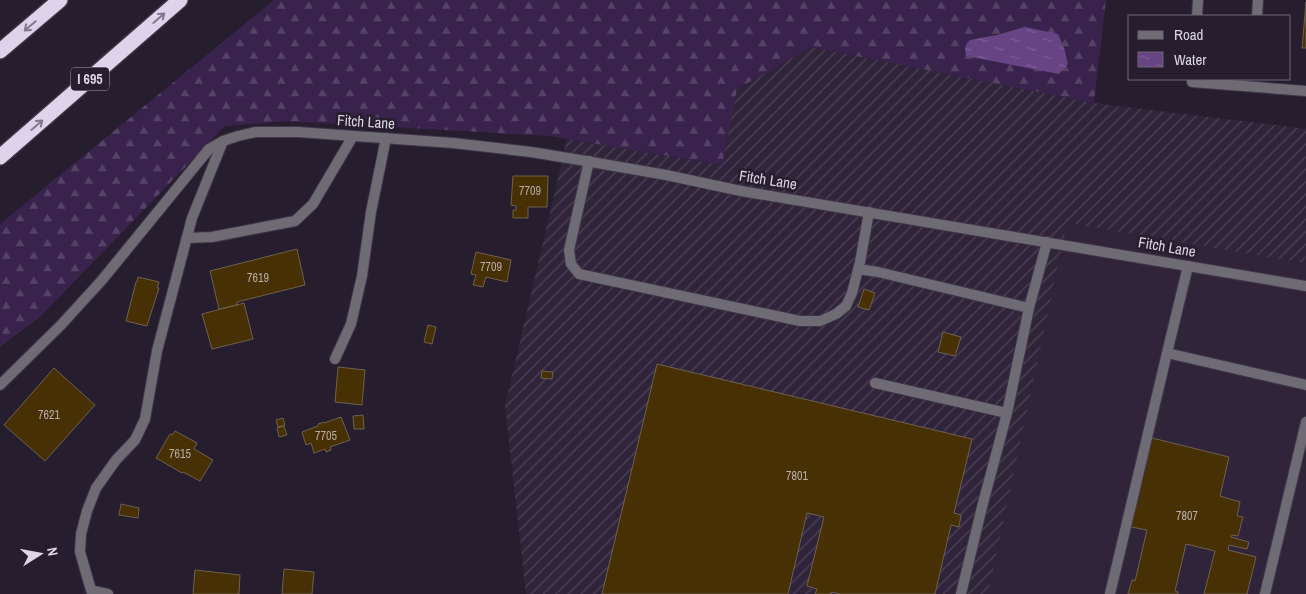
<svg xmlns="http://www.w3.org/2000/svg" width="1306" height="594" font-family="'Archivo Narrow',sans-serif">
	<defs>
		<pattern id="industrial-furrows" width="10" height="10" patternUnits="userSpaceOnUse" patternTransform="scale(1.25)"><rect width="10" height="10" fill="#30243b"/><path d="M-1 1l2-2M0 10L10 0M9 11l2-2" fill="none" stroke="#4d4357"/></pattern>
		<pattern id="forest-firs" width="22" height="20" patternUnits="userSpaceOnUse" patternTransform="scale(1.25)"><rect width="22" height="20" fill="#39234c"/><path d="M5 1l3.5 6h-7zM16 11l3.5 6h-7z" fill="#554266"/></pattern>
		<pattern id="water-ripples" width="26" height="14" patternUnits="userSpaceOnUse" patternTransform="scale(1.25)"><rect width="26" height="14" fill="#674585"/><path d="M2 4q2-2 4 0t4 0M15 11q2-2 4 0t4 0" fill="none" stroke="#7c5f96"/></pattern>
	</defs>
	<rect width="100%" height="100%" fill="#261d2f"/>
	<path fill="#30243b" d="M1067 222 1304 263 1306 254V594H988Z"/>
	<path fill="url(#industrial-furrows)" d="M811 47 1094 103 1306 129V254L1304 263 1067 223 988 594H526L505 406 567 139 721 165 737 89Z"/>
	<path fill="url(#forest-firs)" d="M274 0H1106L1094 103 811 47 737 89 722 165 549 136 287 121 225 126 41 316 0 347V224Z"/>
	<path fill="url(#water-ripples)" d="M1025 27 1058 34 1064 48 1068 64 1059 74 966 56 965 49 967 43 970 40 997 35Z"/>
	<path fill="#463004" stroke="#6e614d" d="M1306 2V48H1302Z
		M513 176H548L547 207H528V218H513V210H516V206L511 205Z
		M297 249 305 285 237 302V305L219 309 210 271Z
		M476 252 511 260 507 282 486 277 483 287 473 285 476 275 471 274Z
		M138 277 159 282 157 288H159L147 326 126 321 136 282H137Z
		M864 289 875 293 869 310 858 307Z
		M244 303 253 339 212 349 202 314Z
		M428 325 436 327 432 344 424 342Z
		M943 332 961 337 955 356 938 352Z
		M657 364 972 439 954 513 961 515 959 527 951 525 935 594H840L831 592V594H815L817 589 807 586 824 517 807 513 788 594H602Z
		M338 367 365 370 362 405 335 402Z
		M54 368 95 405 45 461 4 425Z
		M542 371 553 372 552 379 541 378Z
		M363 415 364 429H354L353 416Z
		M341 417 350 440 330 447 331 450 326 452 325 449 314 453 311 443 306 445 302 432 318 426V424L324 422V423Z
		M283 418 285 425 278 427 276 420Z
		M284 426 287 435 279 437 277 428Z
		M175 431 197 443 194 449 213 460 200 481 183 472 182 473 156 458 170 434 172 435Z
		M1152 438 1229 457 1220 496 1240 502 1237 516 1243 517 1238 536 1232 535 1231 537 1249 542 1247 549 1229 545 1228 550 1256 557 1247 594H1204L1215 551 1186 544 1175 591 1178 592V594H1128L1132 580 1135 581 1147 530 1131 527Z
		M121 504 139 508 138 518 119 515Z
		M284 569 314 572 312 594H282Z
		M195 570 240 575 239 594H193Z"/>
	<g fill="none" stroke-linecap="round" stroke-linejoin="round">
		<defs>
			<path id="lane" d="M1197 16 1198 0
				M1257 16 1258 0
				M1192 79V82L1306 91
				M589 161 569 250 571 264 579 274 800 321H820L836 314 846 306 852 293 860 262 869 212
				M187 238 212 237 295 221 313 204 353 136
				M1188 266 1167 353 1306 385
				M858 269 878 272 1029 308
				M335 359 351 324 362 276 371 212 386 138
				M875 383 1007 413
				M0 385 61 325 102 280 209 149 223 141
				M108 594 91 590 80 552 81 534 87 511 96 488 116 460 135 440 145 419 157 351 192 218 223 141
				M961 594 982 507 1007 413 1029 308 1047 242
				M1110 594 1167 353
				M1265 594 1306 422"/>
			<path id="street" d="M223 141 238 136 255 132H298L453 143 531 152 580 160 666 175 741 191 1306 286"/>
			<path id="highway" d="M0 51 60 0
				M0 157 180 0"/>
		</defs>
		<use href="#lane" stroke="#3f3748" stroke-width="12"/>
		<use href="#street" stroke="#3f3748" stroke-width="12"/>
		<use href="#highway" stroke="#3f3748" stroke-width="18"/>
		<use href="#lane" stroke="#6f6b75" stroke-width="10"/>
		<use href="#street" stroke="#6f6b75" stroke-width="10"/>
		<use href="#highway" stroke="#dfd3eb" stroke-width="15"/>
	</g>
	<defs><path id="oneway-shaft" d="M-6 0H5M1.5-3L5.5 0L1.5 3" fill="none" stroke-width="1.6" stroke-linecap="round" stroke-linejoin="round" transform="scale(1.25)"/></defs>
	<g stroke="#82788d">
		<use href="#oneway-shaft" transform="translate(159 18) rotate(-41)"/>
		<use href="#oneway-shaft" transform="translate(30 26) rotate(140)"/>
		<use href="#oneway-shaft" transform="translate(37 125) rotate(-41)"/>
	</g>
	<g text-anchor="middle" stroke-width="5" stroke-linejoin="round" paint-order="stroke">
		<g font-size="12" fill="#b6acaa">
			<text x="530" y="195">7709</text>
			<text x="491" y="271">7709</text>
			<text x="258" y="282">7619</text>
			<text x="49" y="419">7621</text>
			<text x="326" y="440">7705</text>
			<text x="180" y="458">7615</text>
			<text x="797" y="480">7801</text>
			<text x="1187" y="520">7807</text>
		</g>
		<rect fill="#261d2f" stroke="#a59eac" stroke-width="1" x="71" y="67.5" width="38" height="23" rx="4"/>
		<g font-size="14" font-weight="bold" fill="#dcd6e2">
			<text x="90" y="84">I 695</text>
		</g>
		<g font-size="15" fill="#dcd6e2" stroke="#261d2f">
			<text transform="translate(366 122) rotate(4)" y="5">Fitch Lane</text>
			<text transform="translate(768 180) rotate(9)" y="5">Fitch Lane</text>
			<text transform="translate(1167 247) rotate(10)" y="5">Fitch Lane</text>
		</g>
	</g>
	<rect x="1128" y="15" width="162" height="65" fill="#261d2f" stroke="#6f6777"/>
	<rect x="1138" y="31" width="25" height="8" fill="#6f6b75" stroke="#6f6777"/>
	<text x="1174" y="40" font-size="15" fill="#dcd6e2">Road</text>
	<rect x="1138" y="52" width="25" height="15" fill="url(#water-ripples)" stroke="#6f6777"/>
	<text x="1174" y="65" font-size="15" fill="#dcd6e2">Water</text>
	<g transform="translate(40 554) rotate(79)" stroke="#261d2f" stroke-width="4" paint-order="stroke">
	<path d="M0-4L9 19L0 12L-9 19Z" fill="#dcd6e2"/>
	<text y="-8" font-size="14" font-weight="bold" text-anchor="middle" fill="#dcd6e2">N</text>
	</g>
</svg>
